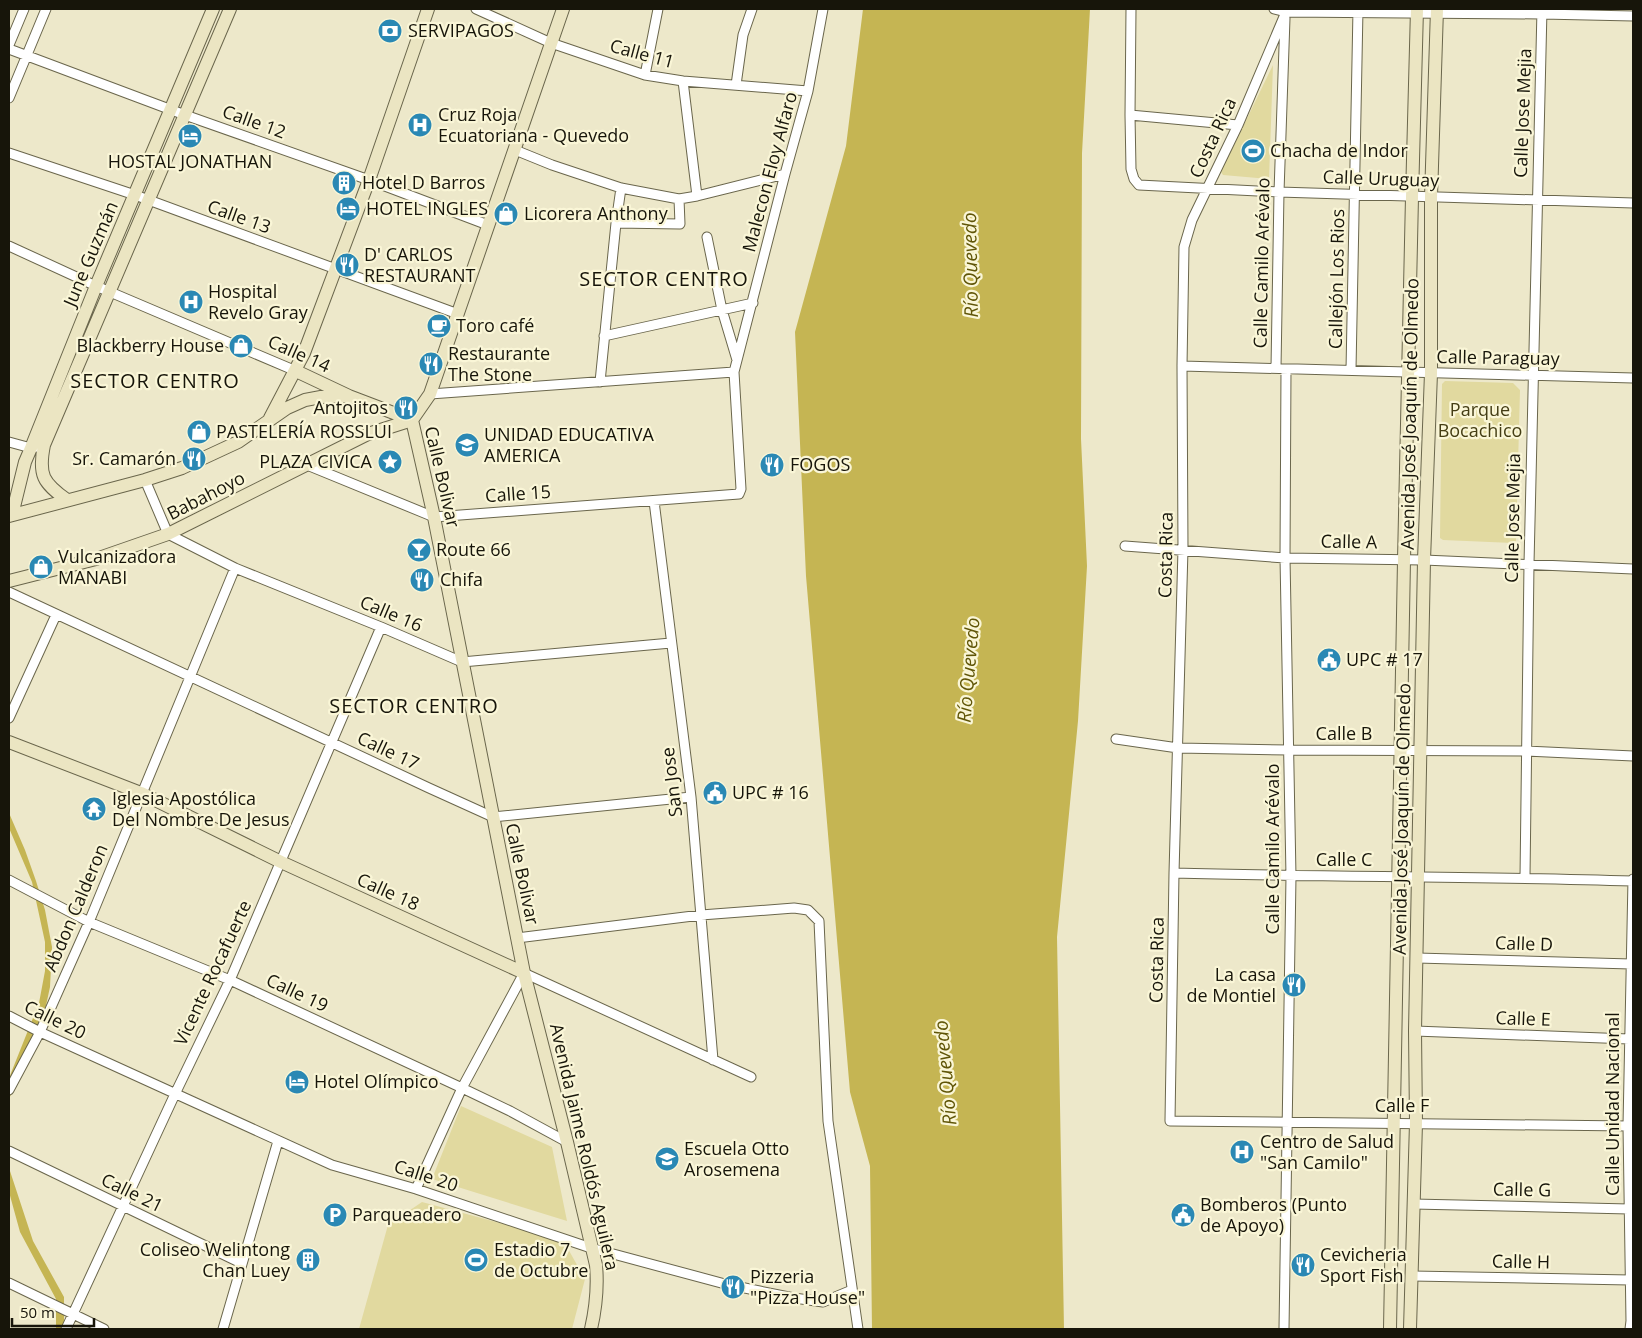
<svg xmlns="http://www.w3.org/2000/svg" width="1642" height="1338" font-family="'Open Sans',sans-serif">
	<rect width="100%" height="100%" fill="#ede8ca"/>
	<path fill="#e1d99f" d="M1273 65 1269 179 1223 175 1221 172Z
		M1445 381 1513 383 1520 390 1516 541 1513 543 1443 540 1440 538 1442 384Z
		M461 1106 552 1147 567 1221 432 1179Z
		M422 1202 563 1240 585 1279 572 1329H359L388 1225Z"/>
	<path fill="#c5b553" d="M863 9H1090L1082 153 1081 439 1087 566 1078 721 1057 937 1064 1329H872L870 1166 850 1092 806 576 795 332 846 146Z
		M9 813 25 850 36 881 45 910 52 947 50 987 42 1024 9 1099V1078L39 1003 45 971V942L32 882 9 828Z
		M9 1168 33 1241 64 1297V1329H56V1299L20 1232 9 1192Z"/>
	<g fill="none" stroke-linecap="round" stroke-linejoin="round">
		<defs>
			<path id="street" d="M476 9 551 43 645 75 683 81 808 91
				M1131 9 1130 115 1131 169 1134 179 1139 185 1279 192 1633 203
				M1274 9 1286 12 1542 14 1633 16
				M1286 12 1238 125 1192 220 1184 247 1182 366 1183 549 1174 873 1170 1121 1628 1126 1633 1121
				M9 45 24 9
				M9 49 185 115 369 180 488 225
				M645 75 658 9
				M683 81 697 196 785 174
				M736 85 743 35 752 9
				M9 98 46 9
				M1130 115 1238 125
				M515 150 552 165 621 188 679 199 697 196
				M9 153 135 195 458 314
				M616 223 680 224 679 199
				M707 237 722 310 737 360
				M9 246 96 286 296 371
				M604 336 753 303
				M1182 366 1633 378
				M1276 368 1279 192 1285 18
				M1351 370 1358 9
				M600 382 616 223 621 188
				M430 394 734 372
				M9 442 31 448 36 447
				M307 465 434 517 739 494 741 489 734 372 785 174 808 91 823 9
				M145 480 168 534 235 568 381 627 462 662 671 643
				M654 501 691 797 713 1060
				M1125 546 1285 558 1424 560 1633 569
				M9 592 429 788 493 817 691 797
				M9 718 56 615
				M1116 739 1178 748 1289 750 1526 751 1633 756
				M1174 873C1327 877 1480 876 1633 881
				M1525 877 1529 564 1542 9
				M9 880 89 922 230 980 462 1088 510 1111 567 1142
				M517 938 701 915 794 908 808 910 819 921 828 1121 858 1329
				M1417 958 1631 964
				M9 1016 40 1032 332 1165 416 1189 591 1248 725 1284 794 1298 823 1302 852 1290
				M1415 1031 1629 1039
				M9 1090 40 1032 89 922 235 568
				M9 1151 241 1263
				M416 1189 462 1088 524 973 751 1077
				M1413 1204 1629 1209
				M1412 1276 1630 1280
				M9 1283 104 1329
				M66 1329 175 1094 230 980 381 627
				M223 1329 278 1141
				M1284 1329 1291 876 1285 558 1286 369
				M1630 1329 1631 1321 1628 1126 1633 879"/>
			<path id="secondary" d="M563 9 430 394 412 420 434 517 524 973 567 1142 596 1265C598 1287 596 1307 591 1329
				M296 371 349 396 412 420
				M270 418 304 353 369 180 428 9
				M67 500C43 483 38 475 44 445L230 9
				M12 515 25 462 31 448 96 286 213 9
				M9 516 145 480 182 468 238 442 287 408 305 400 321 397 349 396
				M9 581 96 559 168 534 368 434 412 420
				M9 742 141 793 281 862 524 973
				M1390 1329 1404 560 1412 197 1417 9
				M1410 1329 1416 1123 1415 1031 1424 560 1431 373V197L1437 9"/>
		</defs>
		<use href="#street" stroke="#6a664c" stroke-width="11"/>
		<use href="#secondary" stroke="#6a664c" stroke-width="14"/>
		<use href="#street" stroke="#fff" stroke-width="9"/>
		<use href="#secondary" stroke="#ebe5c2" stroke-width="12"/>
	</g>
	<defs>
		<symbol id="bank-disc" viewBox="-11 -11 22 22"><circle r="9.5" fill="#2a88b4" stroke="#faf6d7"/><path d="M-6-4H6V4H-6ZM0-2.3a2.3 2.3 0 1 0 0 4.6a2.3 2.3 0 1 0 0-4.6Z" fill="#fff"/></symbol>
		<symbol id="hospital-disc" viewBox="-11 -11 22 22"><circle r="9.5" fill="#2a88b4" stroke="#faf6d7"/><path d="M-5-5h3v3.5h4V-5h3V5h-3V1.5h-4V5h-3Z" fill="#fff"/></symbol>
		<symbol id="hotel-disc" viewBox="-11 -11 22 22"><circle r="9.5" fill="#2a88b4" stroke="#faf6d7"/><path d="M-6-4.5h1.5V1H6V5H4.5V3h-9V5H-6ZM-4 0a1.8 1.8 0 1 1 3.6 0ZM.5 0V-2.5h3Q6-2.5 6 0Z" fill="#fff"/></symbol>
		<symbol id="stadium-disc" viewBox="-11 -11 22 22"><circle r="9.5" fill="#2a88b4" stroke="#faf6d7"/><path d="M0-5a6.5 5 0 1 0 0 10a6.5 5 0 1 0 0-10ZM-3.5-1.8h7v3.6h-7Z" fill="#fff"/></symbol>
		<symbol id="building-disc" viewBox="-11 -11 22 22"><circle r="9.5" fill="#2a88b4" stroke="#faf6d7"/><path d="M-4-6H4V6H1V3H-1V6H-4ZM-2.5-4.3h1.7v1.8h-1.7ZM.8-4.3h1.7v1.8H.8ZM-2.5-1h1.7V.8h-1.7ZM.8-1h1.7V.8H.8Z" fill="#fff"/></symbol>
		<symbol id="shop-disc" viewBox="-11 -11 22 22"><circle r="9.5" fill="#2a88b4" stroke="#faf6d7"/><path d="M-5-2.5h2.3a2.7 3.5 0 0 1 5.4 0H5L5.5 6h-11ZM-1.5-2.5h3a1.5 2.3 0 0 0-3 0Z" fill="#fff"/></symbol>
		<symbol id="restaurant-disc" viewBox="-11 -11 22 22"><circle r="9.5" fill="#2a88b4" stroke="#faf6d7"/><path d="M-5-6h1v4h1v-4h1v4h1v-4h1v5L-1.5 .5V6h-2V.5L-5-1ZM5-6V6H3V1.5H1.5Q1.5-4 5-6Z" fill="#fff"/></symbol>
		<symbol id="cafe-disc" viewBox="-11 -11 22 22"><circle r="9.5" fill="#2a88b4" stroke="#faf6d7"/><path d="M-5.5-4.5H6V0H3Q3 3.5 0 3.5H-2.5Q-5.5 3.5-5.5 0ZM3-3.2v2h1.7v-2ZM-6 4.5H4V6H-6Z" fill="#fff"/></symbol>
		<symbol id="school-disc" viewBox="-11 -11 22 22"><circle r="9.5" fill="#2a88b4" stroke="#faf6d7"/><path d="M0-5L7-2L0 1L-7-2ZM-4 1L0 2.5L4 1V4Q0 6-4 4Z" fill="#fff"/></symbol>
		<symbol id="sight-disc" viewBox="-11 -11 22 22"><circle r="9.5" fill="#2a88b4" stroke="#faf6d7"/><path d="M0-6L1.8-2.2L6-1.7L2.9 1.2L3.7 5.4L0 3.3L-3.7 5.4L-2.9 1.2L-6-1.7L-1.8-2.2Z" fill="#fff"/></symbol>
		<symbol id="bar-disc" viewBox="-11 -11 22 22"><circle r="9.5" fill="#2a88b4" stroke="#faf6d7"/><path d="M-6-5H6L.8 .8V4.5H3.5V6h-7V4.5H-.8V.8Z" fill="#fff"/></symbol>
		<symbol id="civic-disc" viewBox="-11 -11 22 22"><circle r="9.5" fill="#2a88b4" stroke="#faf6d7"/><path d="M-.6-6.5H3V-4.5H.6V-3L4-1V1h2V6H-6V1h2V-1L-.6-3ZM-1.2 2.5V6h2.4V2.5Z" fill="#fff"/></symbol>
		<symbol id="temple-disc" viewBox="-11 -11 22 22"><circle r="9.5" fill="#2a88b4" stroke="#faf6d7"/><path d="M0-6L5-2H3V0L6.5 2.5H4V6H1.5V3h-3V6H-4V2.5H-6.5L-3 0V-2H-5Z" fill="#fff"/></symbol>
		<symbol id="parking-disc" viewBox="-11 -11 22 22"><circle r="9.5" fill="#2a88b4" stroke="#faf6d7"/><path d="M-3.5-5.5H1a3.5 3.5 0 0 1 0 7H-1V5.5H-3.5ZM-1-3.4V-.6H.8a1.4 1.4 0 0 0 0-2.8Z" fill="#fff"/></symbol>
	</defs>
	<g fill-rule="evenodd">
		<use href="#bank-disc" x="376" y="17" width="28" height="28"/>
		<use href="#hospital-disc" x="406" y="111" width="28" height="28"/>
		<use href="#hotel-disc" x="176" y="122" width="28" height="28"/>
		<use href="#stadium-disc" x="1239" y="137" width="28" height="28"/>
		<use href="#building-disc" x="330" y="169" width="28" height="28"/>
		<use href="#hotel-disc" x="334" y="195" width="28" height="28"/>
		<use href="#shop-disc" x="492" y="200" width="28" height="28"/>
		<use href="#restaurant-disc" x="333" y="251" width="28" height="28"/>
		<use href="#hospital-disc" x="177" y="288" width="28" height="28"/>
		<use href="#cafe-disc" x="425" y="312" width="28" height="28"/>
		<use href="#shop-disc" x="227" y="332" width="28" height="28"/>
		<use href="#restaurant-disc" x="417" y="350" width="28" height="28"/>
		<use href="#restaurant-disc" x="392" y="394" width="28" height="28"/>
		<use href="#shop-disc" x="185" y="418" width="28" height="28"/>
		<use href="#school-disc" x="453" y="431" width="28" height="28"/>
		<use href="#restaurant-disc" x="180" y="445" width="28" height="28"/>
		<use href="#sight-disc" x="376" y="448" width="28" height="28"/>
		<use href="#restaurant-disc" x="758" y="451" width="28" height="28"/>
		<use href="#bar-disc" x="405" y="536" width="28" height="28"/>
		<use href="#shop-disc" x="27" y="553" width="28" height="28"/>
		<use href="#restaurant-disc" x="408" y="566" width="28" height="28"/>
		<use href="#civic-disc" x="1315" y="646" width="28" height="28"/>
		<use href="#civic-disc" x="701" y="779" width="28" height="28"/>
		<use href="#temple-disc" x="80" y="795" width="28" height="28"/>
		<use href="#restaurant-disc" x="1280" y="971" width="28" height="28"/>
		<use href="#hotel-disc" x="283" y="1068" width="28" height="28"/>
		<use href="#hospital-disc" x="1228" y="1138" width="28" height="28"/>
		<use href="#school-disc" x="653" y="1145" width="28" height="28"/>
		<use href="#parking-disc" x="321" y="1201" width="28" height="28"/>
		<use href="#civic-disc" x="1169" y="1201" width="28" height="28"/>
		<use href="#building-disc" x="294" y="1246" width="28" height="28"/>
		<use href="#stadium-disc" x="462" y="1246" width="28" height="28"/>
		<use href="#restaurant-disc" x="1289" y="1251" width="28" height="28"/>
		<use href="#restaurant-disc" x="719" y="1273" width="28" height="28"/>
	</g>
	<g text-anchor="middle" stroke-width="4.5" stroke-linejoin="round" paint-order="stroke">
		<g font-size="18" fill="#17150a" stroke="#faf6d7" text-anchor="start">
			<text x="408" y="37">SERVIPAGOS</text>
			<text x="438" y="121">Cruz Roja<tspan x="438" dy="21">Ecuatoriana - Quevedo</tspan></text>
			<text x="1270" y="157">Chacha de Indor</text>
			<text x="190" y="168" text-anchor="middle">HOSTAL JONATHAN</text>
			<text x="362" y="189">Hotel D Barros</text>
			<text x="366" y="215">HOTEL INGLES</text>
			<text x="524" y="220">Licorera Anthony</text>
			<text x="364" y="261">D' CARLOS<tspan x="364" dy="21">RESTAURANT</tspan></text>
			<text x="208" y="298">Hospital<tspan x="208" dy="21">Revelo Gray</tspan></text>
			<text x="456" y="332">Toro café</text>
			<text x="224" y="352" text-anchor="end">Blackberry House</text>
			<text x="448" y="360">Restaurante<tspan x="448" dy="21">The Stone</tspan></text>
			<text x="388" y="414" text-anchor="end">Antojitos</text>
			<text x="216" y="438">PASTELERÍA ROSSLUI</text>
			<text x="484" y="441">UNIDAD EDUCATIVA<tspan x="484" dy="21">AMERICA</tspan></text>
			<text x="176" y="465" text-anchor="end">Sr. Camarón</text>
			<text x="372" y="468" text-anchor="end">PLAZA CIVICA</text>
			<text x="790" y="471">FOGOS</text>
			<text x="436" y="556">Route 66</text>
			<text x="58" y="563">Vulcanizadora<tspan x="58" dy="21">MANABI</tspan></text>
			<text x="440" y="586">Chifa</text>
			<text x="1346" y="666">UPC # 17</text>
			<text x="732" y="799">UPC # 16</text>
			<text x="112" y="805">Iglesia Apostólica<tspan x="112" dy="21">Del Nombre De Jesus</tspan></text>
			<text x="1276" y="981" text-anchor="end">La casa<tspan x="1276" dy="21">de Montiel</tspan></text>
			<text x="314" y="1088">Hotel Olímpico</text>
			<text x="1260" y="1148">Centro de Salud<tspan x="1260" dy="21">"San Camilo"</tspan></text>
			<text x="684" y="1155">Escuela Otto<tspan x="684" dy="21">Arosemena</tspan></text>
			<text x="1200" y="1211">Bomberos (Punto<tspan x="1200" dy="21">de Apoyo)</tspan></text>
			<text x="352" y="1221">Parqueadero</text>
			<text x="290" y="1256" text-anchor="end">Coliseo Welintong<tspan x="290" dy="21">Chan Luey</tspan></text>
			<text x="494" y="1256">Estadio 7<tspan x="494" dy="21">de Octubre</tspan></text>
			<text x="1320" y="1261">Cevicheria<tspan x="1320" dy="21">Sport Fish</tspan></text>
			<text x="750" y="1283">Pizzeria<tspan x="750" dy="21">"Pizza House"</tspan></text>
		</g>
		<g font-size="18" fill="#17150a" stroke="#faf6d7">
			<text transform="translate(642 54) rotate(15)" y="6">Calle 11</text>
			<text transform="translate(1523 113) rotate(-88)" y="6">Calle Jose Mejia</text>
			<text transform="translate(254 122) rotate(20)" y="6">Calle 12</text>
			<text transform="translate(1213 138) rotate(-65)" y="6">Costa Rica</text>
			<text transform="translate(770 172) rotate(-75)" y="6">Malecon Eloy Alfaro</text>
			<text transform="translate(1381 179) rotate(2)" y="6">Calle Uruguay</text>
			<text transform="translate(239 217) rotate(20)" y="6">Calle 13</text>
			<text transform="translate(91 254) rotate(-67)" y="6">June Guzmán</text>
			<text transform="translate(1262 263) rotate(-89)" y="6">Calle Camilo Arévalo</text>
			<text transform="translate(1337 279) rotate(-89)" y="6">Callejón Los Rios</text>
			<text transform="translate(299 354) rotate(24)" y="6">Calle 14</text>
			<text transform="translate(1498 358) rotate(1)" y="6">Calle Paraguay</text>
			<text transform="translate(1410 414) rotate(-89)" y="6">Avenida José Joaquín de Olmedo</text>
			<text transform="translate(442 477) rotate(77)" y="6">Calle Bolivar</text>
			<text transform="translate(518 494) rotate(-4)" y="6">Calle 15</text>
			<text transform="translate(206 496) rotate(-27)" y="6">Babahoyo</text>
			<text transform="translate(1513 518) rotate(-89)" y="6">Calle Jose Mejia</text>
			<text transform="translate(1349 542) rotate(1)" y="6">Calle A</text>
			<text transform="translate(1166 555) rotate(-89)" y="6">Costa Rica</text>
			<text transform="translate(391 614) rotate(23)" y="6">Calle 16</text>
			<text x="1344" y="740">Calle B</text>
			<text transform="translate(388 751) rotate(25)" y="6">Calle 17</text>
			<text transform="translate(672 782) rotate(-97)" y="6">San Jose</text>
			<text transform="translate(1402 819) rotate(-89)" y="6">Avenida José Joaquín de Olmedo</text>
			<text transform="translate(1273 849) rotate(-90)" y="6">Calle Camilo Arévalo</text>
			<text x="1344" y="866">Calle C</text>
			<text transform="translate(522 874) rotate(78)" y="6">Calle Bolivar</text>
			<text transform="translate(388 892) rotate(24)" y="6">Calle 18</text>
			<text transform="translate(76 908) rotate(-67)" y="6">Abdon Calderon</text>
			<text transform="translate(1524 944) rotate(2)" y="6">Calle D</text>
			<text transform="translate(1157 960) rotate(-89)" y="6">Costa Rica</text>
			<text transform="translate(213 973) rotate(-65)" y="6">Vicente Rocafuerte</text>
			<text transform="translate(297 993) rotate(25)" y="6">Calle 19</text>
			<text transform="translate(1523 1019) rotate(2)" y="6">Calle E</text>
			<text transform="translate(55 1020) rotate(26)" y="6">Calle 20</text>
			<text transform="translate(1613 1104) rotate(-90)" y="6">Calle Unidad Nacional</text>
			<text x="1402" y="1112">Calle F</text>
			<text transform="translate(584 1147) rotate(77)" y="6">Avenida Jaime Roldós Aguilera</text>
			<text transform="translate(426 1176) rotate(18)" y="6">Calle 20</text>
			<text transform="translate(1522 1190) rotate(1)" y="6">Calle G</text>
			<text transform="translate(132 1193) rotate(26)" y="6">Calle 21</text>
			<text transform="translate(1521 1262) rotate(1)" y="6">Calle H</text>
		</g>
		<g font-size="18" fill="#443d14" stroke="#faf6d7">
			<text x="1480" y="416">Parque<tspan x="1480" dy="21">Bocachico</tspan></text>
		</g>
		<g font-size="19" font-style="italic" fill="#605507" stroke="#faf6d7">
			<text transform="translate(970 265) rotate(-91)" y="7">Río Quevedo</text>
			<text transform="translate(968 670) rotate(-85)" y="7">Río Quevedo</text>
			<text transform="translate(945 1073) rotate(-95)" y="7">Río Quevedo</text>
		</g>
		<g font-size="20" letter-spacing="1" fill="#17150a" stroke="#faf6d7">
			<text x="664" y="286">SECTOR CENTRO</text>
			<text x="155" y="388">SECTOR CENTRO</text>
			<text x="414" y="713">SECTOR CENTRO</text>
		</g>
	</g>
	<rect width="1642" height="1338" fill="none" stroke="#17150a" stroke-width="20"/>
	<path d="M12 1318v8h82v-8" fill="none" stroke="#17150a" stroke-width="2.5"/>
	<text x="20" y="1318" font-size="15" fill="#17150a" stroke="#faf6d7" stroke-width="4" paint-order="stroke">50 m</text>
</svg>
